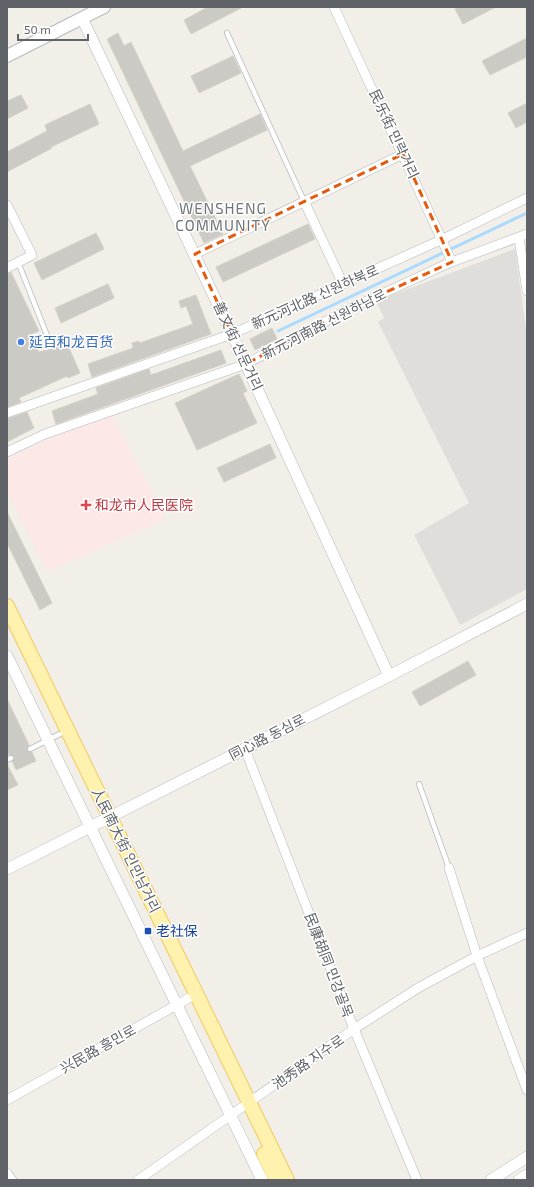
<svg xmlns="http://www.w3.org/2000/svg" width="534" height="1187" font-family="'Exo 2','Noto Sans SC','Noto Sans KR',sans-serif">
	<rect width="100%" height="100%" fill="#f1efe8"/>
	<path fill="#e0deda" d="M515 249 527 336V589L460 625 414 535 469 503 378 322 384 318 376 301Z"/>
	<path fill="#fce8e6" d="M112 415 166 519 47 572 7 491V459L59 434Z"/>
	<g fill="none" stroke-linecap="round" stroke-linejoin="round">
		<path stroke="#aadaff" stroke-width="3" d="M278 331 527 213"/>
	</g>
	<path fill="#cccac5" stroke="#d6d1c6" d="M208 7H243L191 34 184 20Z
		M459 7H496L463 24 455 9Z
		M118 33 124 46 131 42 183 151 260 114 267 130 190 166 223 234 204 243 107 39Z
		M527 38V57L490 75 482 61Z
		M233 56 241 73 199 93 191 76Z
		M21 95 28 108 7 119V101Z
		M527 103V122L516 128 508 113Z
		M90 104 99 124 51 147 52 148 7 172V152L47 131 45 125Z
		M308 224 315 239 223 282 216 267Z
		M96 233 104 249 42 280 34 263Z
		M11 272 39 331 31 334 39 352 55 348 54 346 66 341 80 373 68 378 67 376 19 398 21 402 7 407V274Z
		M108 284 114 298 61 323 55 308Z
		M196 295 211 334 92 377 88 364 133 348 132 343 139 341 140 343 193 324 186 306 181 308 179 301Z
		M272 328 277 339 255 350 250 339Z
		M221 350 226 363 56 424 52 411 98 394 96 388 149 369 151 375Z
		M239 374 247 391 243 393 257 423 197 450 175 403Z
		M27 412 34 428 7 442V419Z
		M270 444 276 458 224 482 217 468Z
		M7 512 52 603 40 610 7 543Z
		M468 661 476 675 420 706 412 692Z
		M7 699 29 745 27 750 32 752 36 761 16 770 12 761 14 757 9 755 7 750Z
		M7 764 18 785 7 790Z"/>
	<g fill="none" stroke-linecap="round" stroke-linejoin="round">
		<defs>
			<path id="service" d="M227 33 304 201
				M18 262 50 343
				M30 749 60 734
				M7 760 11 758
				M419 784 449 868"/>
			<path id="minor" d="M334 7 452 262
				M304 201 343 284
				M7 205 32 255 7 268
				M519 238 527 291
				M195 254 403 154
				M7 413 232 334 443 239 527 198
				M7 452 45 434 246 364 347 310 449 263 527 234
				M245 749 354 1029 417 1180
				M449 868 477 956 527 1090
				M7 1100 189 998
				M7 1173 12 1180
				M138 1180 354 1029 418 988 477 956 527 933"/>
			<path id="tertiary" d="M82 18 232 334 389 676
				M7 656 262 1180
				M7 869 389 676 527 604
				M491 1180 527 1157
				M519 1180 527 1175"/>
			<path id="secondary" d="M7 56 104 7"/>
			<path id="primary" d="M7 606 287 1180
				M264 1154 276 1180"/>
		</defs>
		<use href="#service" stroke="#b5b8bc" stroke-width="6"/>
		<use href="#minor" stroke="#b5b8bc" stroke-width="10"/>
		<use href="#tertiary" stroke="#b5b8bc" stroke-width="12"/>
		<use href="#secondary" stroke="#b6babf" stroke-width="14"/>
		<use href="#primary" stroke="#f2c960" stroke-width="16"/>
		<use href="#service" stroke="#fff" stroke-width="4.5"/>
		<use href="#minor" stroke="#fff" stroke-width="9"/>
		<use href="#tertiary" stroke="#fff" stroke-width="11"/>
		<use href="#secondary" stroke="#fff" stroke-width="12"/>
		<use href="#primary" stroke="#fff2af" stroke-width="14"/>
	</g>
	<path fill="none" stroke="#e8590c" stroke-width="3" stroke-dasharray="8 5" stroke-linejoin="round" d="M403 154 452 262 347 310 246 364 195 254Z"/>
	<circle fill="#3f7fe0" stroke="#fff" stroke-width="1.5" cx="21" cy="342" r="4"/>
	<path fill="#e0444e" stroke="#fff" stroke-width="1.5" d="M84 499h4v4h4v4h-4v4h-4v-4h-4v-4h4z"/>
	<rect fill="#1a4fb4" stroke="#fff" stroke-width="1.5" x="144" y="927" width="8" height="8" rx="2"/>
	<g text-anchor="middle" stroke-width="3" stroke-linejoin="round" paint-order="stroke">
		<g font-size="14" fill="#5f6368" stroke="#fff">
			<text transform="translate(394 134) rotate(65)" y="5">民乐街 민락거리</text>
			<text transform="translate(315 297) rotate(-24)" y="5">新元河北路 신원하북로</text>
			<text transform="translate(324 324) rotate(-27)" y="5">新元河南路 신원하남로</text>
			<text transform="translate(238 346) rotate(65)" y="5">善文街 선문거리</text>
			<text transform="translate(267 737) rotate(-27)" y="5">同心路 동심로</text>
			<text transform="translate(126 850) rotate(64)" y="5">人民南大街 인민남거리</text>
			<text transform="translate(329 965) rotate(69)" y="5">民康胡同 민강골목</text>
			<text transform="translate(98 1049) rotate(-29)" y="5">兴民路 흥민로</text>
			<text transform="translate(308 1062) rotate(-35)" y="5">池秀路 지수로</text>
		</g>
		<g font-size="14" fill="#366cbe" stroke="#fff" text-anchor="start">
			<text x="29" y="347">延百和龙百货</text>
		</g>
		<g font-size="14" fill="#be3a42" stroke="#fff" text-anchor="start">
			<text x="95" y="510">和龙市人民医院</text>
		</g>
		<g font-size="14" fill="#164399" stroke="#fff" text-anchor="start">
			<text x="156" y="936">老社保</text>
		</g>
		<g font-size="15" letter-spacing="1" fill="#70757a" stroke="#fff">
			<text x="223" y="214">WENSHENG<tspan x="223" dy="17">COMMUNITY</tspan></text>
		</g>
	</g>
	<rect width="534" height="1187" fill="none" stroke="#5f6368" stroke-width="16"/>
	<path d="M18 34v6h70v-6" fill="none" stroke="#5f6368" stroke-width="2"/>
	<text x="24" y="34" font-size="12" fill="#5f6368" stroke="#ffffff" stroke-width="3" paint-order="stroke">50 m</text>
</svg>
